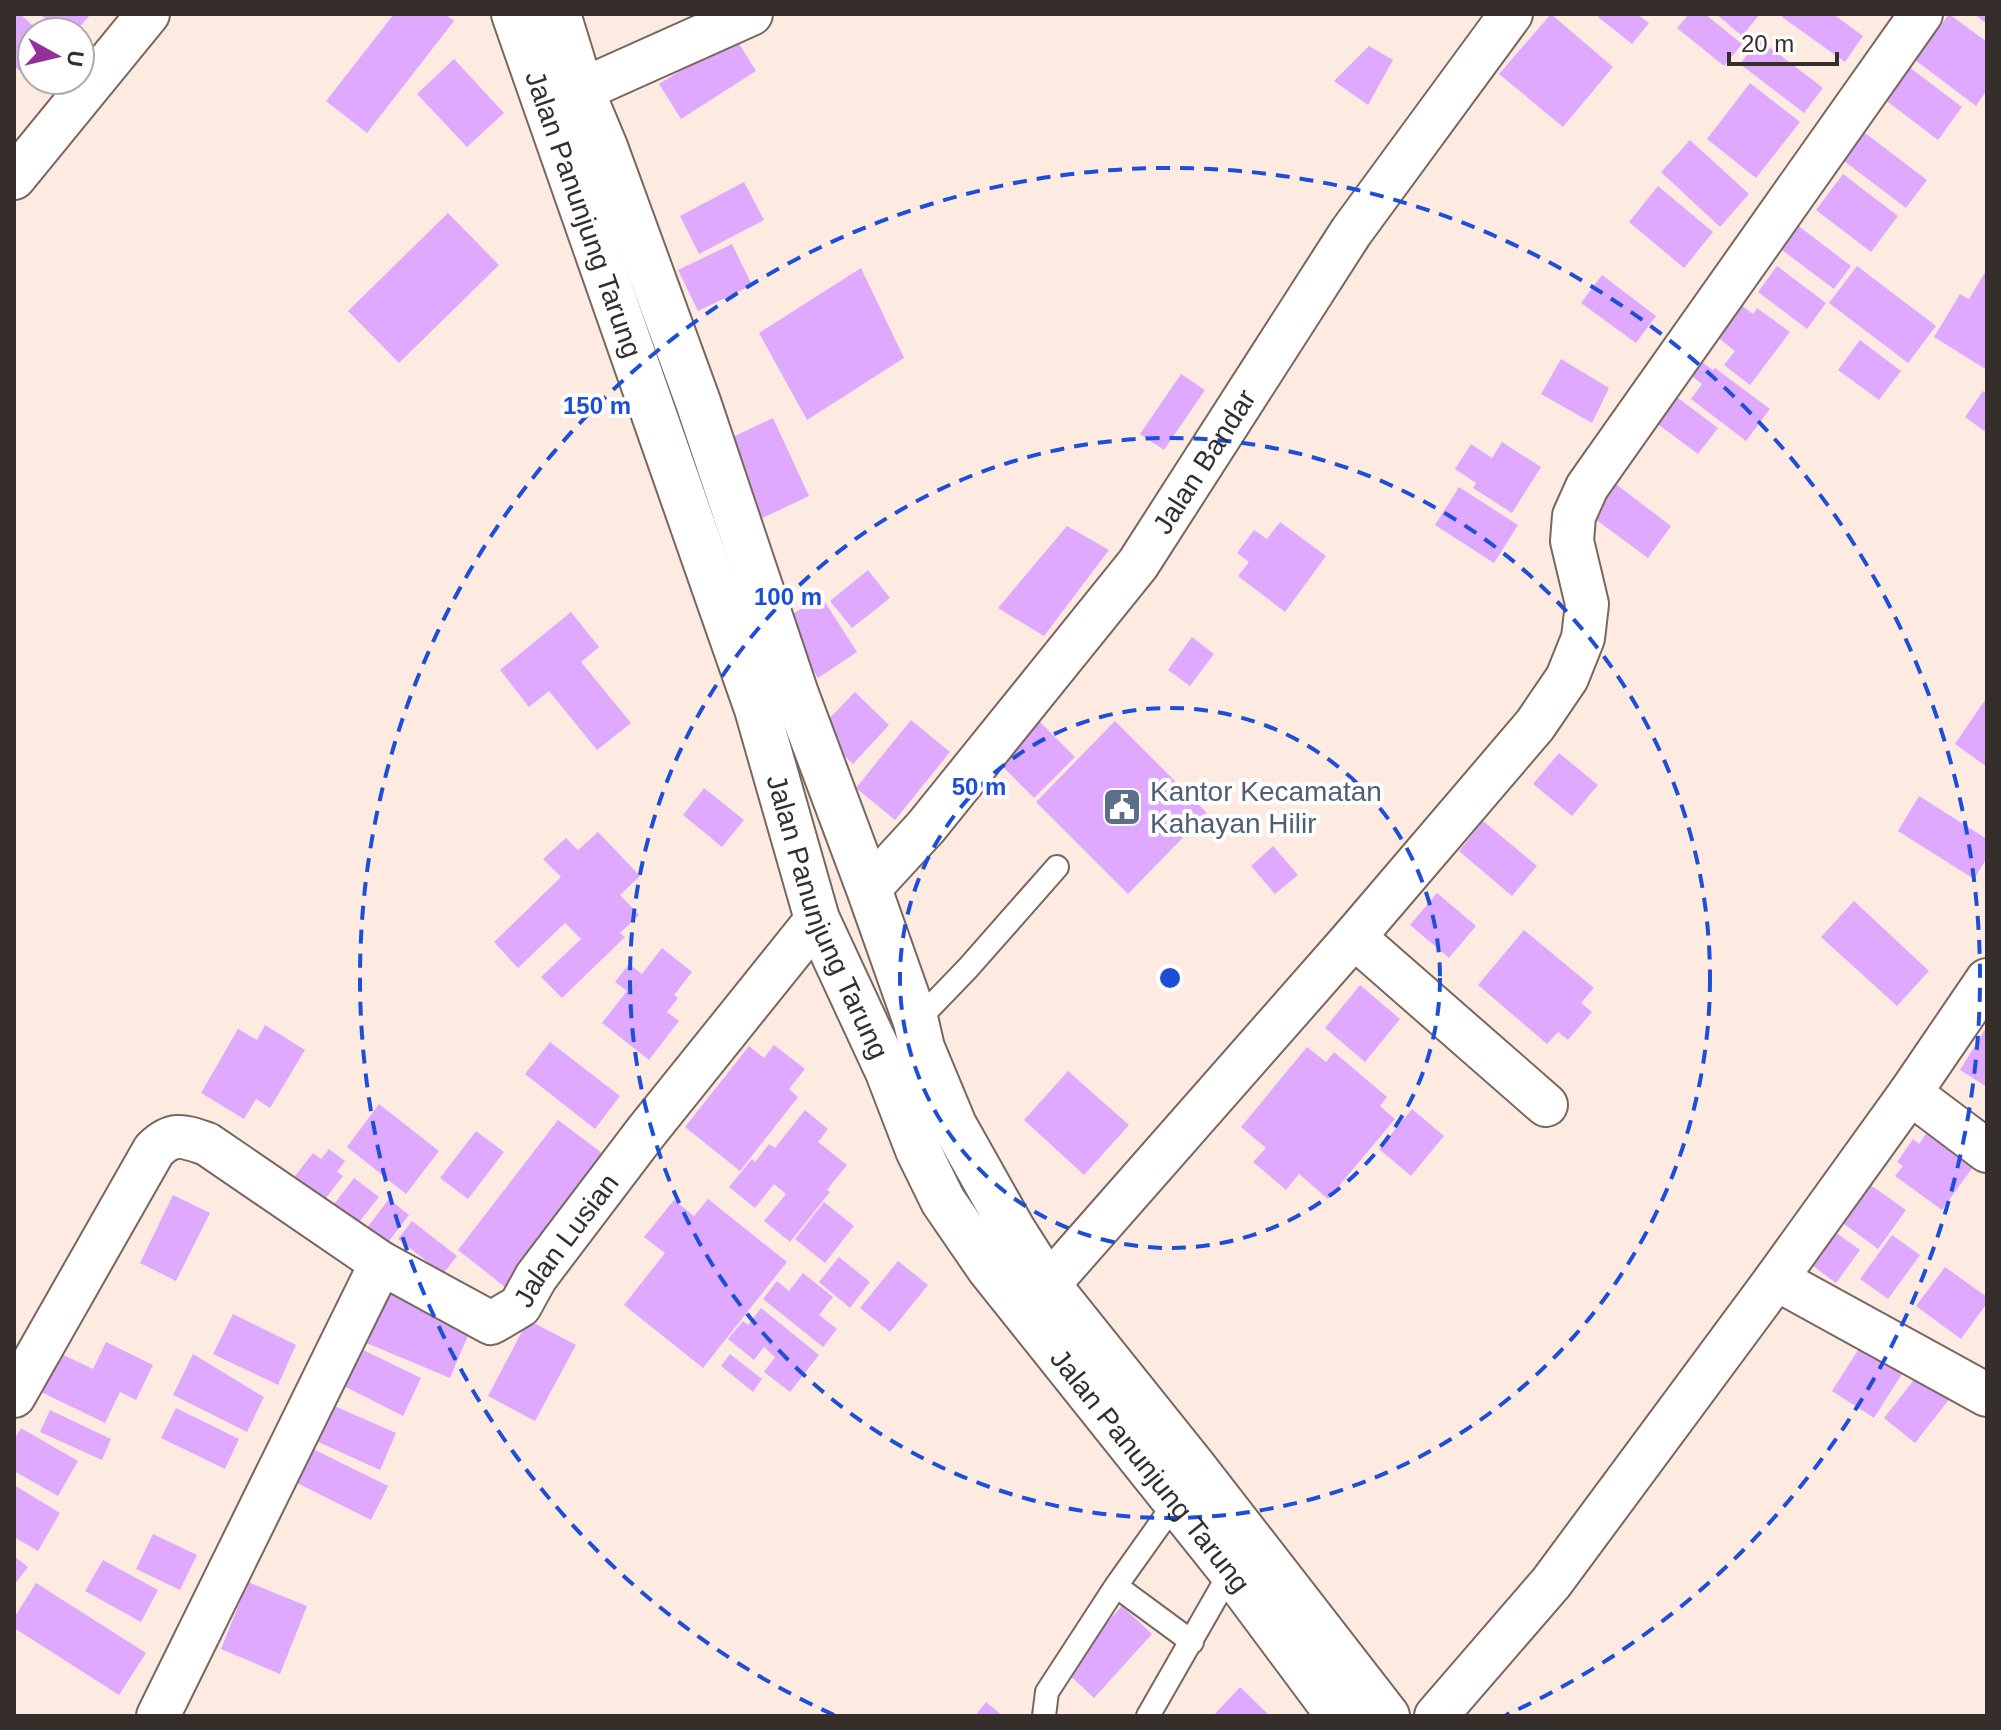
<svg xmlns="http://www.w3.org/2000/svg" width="2001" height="1730" font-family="Arial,sans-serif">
	<rect width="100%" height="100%" fill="#fdeae1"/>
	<path fill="#dea9fe" d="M14 14H20L40 32H32V73L27 78 14 66Z
		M40 14H91L75 32H60Z
		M394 14H445L454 21 367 133 326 101Z
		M1551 14 1613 67 1563 127 1499 74Z
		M1600 14H1637L1649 23 1632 44 1598 17Z
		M1689 14H1705L1742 44 1724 66 1677 28Z
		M1716 14H1760L1742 36Z
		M1784 14H1833L1863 36 1845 62 1782 17Z
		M1949 14 1987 42V90L1976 106 1915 60Z
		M1974 14H1987V24Z
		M735 37 756 71 681 119 659 84Z
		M1759 39 1823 88 1804 113 1740 64Z
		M1369 46 1393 60 1368 105 1334 81Z
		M454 59 504 113 467 147 417 94Z
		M1909 67 1962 107 1938 140 1884 99Z
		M1750 83 1800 122 1756 178 1707 139Z
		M1865 133 1927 180 1906 208 1844 161Z
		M1690 140 1749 194 1720 227 1661 172Z
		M1843 174 1898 216 1871 252 1816 210Z
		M744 182 764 220 699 254 680 216Z
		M1658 186 1713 232 1684 268 1629 222Z
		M448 213 499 265 399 363 348 311Z
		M1796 224 1851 266 1834 289 1778 247Z
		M732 244 752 285 698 311 678 270Z
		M1777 266 1826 303 1807 329 1758 292Z
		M1857 266 1936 326 1908 363 1829 303Z
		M861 268 904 358 807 420 759 333Z
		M1987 269V370L1934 337 1960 294 1969 299Z
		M1602 275 1656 316 1636 343 1581 303Z
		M1736 301 1753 314 1757 308 1790 332 1750 385 1724 365 1735 351 1712 333Z
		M1860 340 1901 371 1879 400 1838 370Z
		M1561 359 1609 388 1592 423 1541 394Z
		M1698 359 1713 370 1715 368 1770 409 1746 441 1691 399 1702 384 1688 373Z
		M1181 374 1205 390 1164 450 1140 434Z
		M1983 391 1987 394V433L1965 417Z
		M1674 395 1718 428 1698 454 1655 422Z
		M773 418 809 496 754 522 718 444Z
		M1502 442 1541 467 1512 513 1473 488 1476 483 1455 469 1471 444 1492 458Z
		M1613 482 1671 526 1648 558 1595 519 1603 508 1597 503Z
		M1459 487 1518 525 1494 563 1435 525Z
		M1280 522 1326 556 1285 612 1238 576 1249 562 1237 553 1254 530 1267 539Z
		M1067 526 1109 550 1044 636 998 608Z
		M868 570 890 598 852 628 830 601Z
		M821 596 857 652 818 678 782 621Z
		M571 612 599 647 581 662 631 723 597 750 549 691 529 707 500 670Z
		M1192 637 1214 654 1190 686 1168 670Z
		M855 692 889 725 853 764 818 730Z
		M1987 697V767L1955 744Z
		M911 720 950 752 895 820 856 788Z
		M1039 721 1075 757 1034 798 999 763Z
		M1115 721 1207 813 1128 894 1036 802Z
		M1559 753 1598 785 1572 816 1533 784Z
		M704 788 744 820 722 847 683 815Z
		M1919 796 1987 839V858L1974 879 1898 831Z
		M1483 821 1537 866 1512 896 1459 851Z
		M598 832 640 876 620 895 639 915 620 933 625 937 562 998 541 977 581 939 565 923 518 968 494 942 561 877 543 859 566 838 578 850Z
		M1273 846 1298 875 1275 894 1251 866Z
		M1437 893 1476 926 1449 958 1410 925Z
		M1854 901 1929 971 1897 1006 1821 937Z
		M1524 930 1594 988 1581 1003 1592 1012 1568 1040 1558 1032 1547 1044 1478 985Z
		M662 948 692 972 674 995 678 998 667 1012 679 1021 649 1060 602 1023 627 991 615 982 629 964 642 974Z
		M1360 985 1400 1019 1365 1062 1325 1028Z
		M265 1025 305 1050 270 1108 256 1099 244 1119 201 1093 238 1029 257 1040Z
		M1987 1026V1087L1960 1070Z
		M550 1042 620 1096 595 1129 525 1074Z
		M774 1045 805 1069 789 1089 798 1097 740 1171 685 1127 749 1046 764 1058Z
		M1307 1047 1326 1062 1334 1052 1387 1097 1380 1106 1395 1119 1328 1199 1299 1174 1286 1190 1253 1162 1266 1148 1241 1127Z
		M1068 1071 1129 1125 1084 1175 1024 1120Z
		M379 1104 439 1151 406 1194 347 1147Z
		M1412 1109 1444 1136 1411 1176 1379 1149Z
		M805 1110 828 1129 818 1142 847 1165 827 1190 830 1192 790 1242 764 1221 786 1194 774 1184 755 1208 729 1187 752 1159 755 1162 769 1144 775 1148Z
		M558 1120 606 1156 505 1287 458 1250Z
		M1931 1126 1978 1160 1942 1210 1895 1176 1903 1166 1897 1162 1913 1139 1919 1144Z
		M476 1131 504 1152 468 1199 440 1178Z
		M329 1149 345 1161 337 1172 343 1176 318 1208 288 1185 313 1153 321 1159Z
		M1855 1174 1906 1210 1878 1249 1828 1212Z
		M354 1178 379 1197 352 1231 328 1212Z
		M173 1195 210 1213 176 1281 140 1263Z
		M389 1199 409 1215 383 1249 363 1233Z
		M708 1199 787 1262 703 1368 624 1305 665 1253 644 1237 674 1200 694 1216Z
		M824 1202 854 1226 825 1263 795 1239Z
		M412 1221 457 1256 443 1274 398 1239Z
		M1824 1224 1860 1250 1836 1283 1801 1257Z
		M1892 1235 1920 1255 1888 1299 1860 1279Z
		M839 1257 870 1282 850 1308 819 1282Z
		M898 1261 928 1285 890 1332 860 1308Z
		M1945 1267 1987 1297V1303L1961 1339 1916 1306Z
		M803 1273 833 1297 819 1315 837 1329 823 1347 763 1299 777 1281 789 1291Z
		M386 1290 472 1326 450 1378 364 1342Z
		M761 1308 819 1355 790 1392 764 1372 775 1357 764 1347 754 1360 728 1339 743 1321 748 1325Z
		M233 1314 296 1345 278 1385 213 1354Z
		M528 1320 576 1345 535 1421 488 1396Z
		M106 1342 153 1365 136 1400 120 1392 105 1423 39 1391 57 1352 93 1369Z
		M355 1346 421 1378 403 1416 338 1383Z
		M1860 1347 1902 1374 1874 1418 1832 1391Z
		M193 1354 264 1397 247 1432 173 1395Z
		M730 1354 762 1379 753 1392 721 1366Z
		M1920 1372 1951 1397 1915 1443 1884 1418Z
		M330 1404 396 1433 380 1470 314 1440Z
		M176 1408 239 1439 225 1469 161 1438Z
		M50 1410 111 1439 102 1460 40 1432Z
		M21 1428 78 1461 58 1496 14 1471V1440Z
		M305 1445 388 1486 371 1520 289 1479Z
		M14 1485 60 1513 38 1551 14 1537Z
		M153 1534 197 1555 180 1590 136 1569Z
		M14 1556 28 1567 14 1585Z
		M103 1560 158 1590 141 1622 85 1591Z
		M248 1582 307 1606 280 1674 221 1649Z
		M36 1583 146 1653 119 1695 14 1628V1618Z
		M1122 1606 1152 1634 1094 1698 1064 1670Z
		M1240 1687 1270 1716H1213Z
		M986 1702 1003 1716H975Z"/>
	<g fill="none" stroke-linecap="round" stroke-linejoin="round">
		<defs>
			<path id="lane" d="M916 1022 968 968 1057 867
				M1116 1586 1192 1642
				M1044 1716 1047 1692 1116 1586 1175 1503
				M1148 1716 1231 1571"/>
			<g id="street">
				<path d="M548 105 751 14"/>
				<path d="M14 178 148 14"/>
				<path id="s1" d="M869 889 926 827 1138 564 1351 232 1511 14"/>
				<path d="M1354 937 1546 1105"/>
				<path d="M1910 1093 1987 1151"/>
				<path d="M1776 1279 1987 1395"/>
				<path d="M1048 1285 1354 937 1535 725 1567 678 1583 638 1587 604 1572 541 1574 516 1587 487 1921 14"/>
				<path d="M14 1396 154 1150C173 1131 183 1136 207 1144L381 1263"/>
				<path id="s2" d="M158 1716 381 1263 491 1323 520 1306 536 1277 646 1132 817 919"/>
				<path d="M1436 1716 1551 1583 1776 1279 1910 1093 1987 980"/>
			</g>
			<g id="secondary">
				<path id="s3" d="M514 14 757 709 817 919 888 1072 918 1150 943 1201 989 1268 1231 1571 1339 1716"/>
				<path d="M558 14 582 92 605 147 698 402 796 694 869 889 916 1022 922 1048 954 1125 1013 1230 1048 1285 1193 1466 1387 1716"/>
			</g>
		</defs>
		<use href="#lane" stroke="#78675f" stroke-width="26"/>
		<use href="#street" stroke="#78675f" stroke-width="46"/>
		<use href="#secondary" stroke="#78675f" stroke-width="48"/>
		<use href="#lane" stroke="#fff" stroke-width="22"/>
		<use href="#street" stroke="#fff" stroke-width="42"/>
		<use href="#secondary" stroke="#fff" stroke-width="44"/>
	</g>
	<g fill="none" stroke="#1d4ed8" stroke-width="4" stroke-dasharray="14 10">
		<circle cx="1170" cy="978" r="270"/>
		<circle cx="1170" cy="978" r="540"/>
		<path d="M834 1715A810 810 0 1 1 1506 1715"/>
	</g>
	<defs>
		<symbol id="civic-square" viewBox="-11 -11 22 22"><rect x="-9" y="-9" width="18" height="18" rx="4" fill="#5c6f8a" stroke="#fff"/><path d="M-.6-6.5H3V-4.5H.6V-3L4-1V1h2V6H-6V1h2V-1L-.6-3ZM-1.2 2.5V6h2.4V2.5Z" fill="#fff"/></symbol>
	</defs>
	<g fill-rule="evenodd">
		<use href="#civic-square" x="1100" y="785" width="44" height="44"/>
	</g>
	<g text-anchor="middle" stroke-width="8" stroke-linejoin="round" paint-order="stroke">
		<g font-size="28" fill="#352e2b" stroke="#fff">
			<text dy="10" stroke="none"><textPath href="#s3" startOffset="212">Jalan Panunjung Tarung</textPath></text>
			<text dy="10" stroke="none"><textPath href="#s1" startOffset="544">Jalan Bandar</textPath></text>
			<text dy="10" stroke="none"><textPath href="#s3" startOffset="956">Jalan Panunjung Tarung</textPath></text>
			<text dy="10" stroke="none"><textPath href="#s2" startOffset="744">Jalan Lusian</textPath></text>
			<text dy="10" stroke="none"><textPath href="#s3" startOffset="1604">Jalan Panunjung Tarung</textPath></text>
		</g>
		<g font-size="28" fill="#4e5e75" stroke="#fff" text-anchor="start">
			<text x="1150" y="801">Kantor Kecamatan<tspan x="1150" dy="32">Kahayan Hilir</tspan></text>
		</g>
	</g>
	<circle cx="1170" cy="978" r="12" fill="#1d4ed8" stroke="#fff" stroke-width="4"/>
	<g font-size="24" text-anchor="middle" font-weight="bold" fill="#1d4ed8" stroke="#fff" stroke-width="8" stroke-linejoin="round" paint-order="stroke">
		<text x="597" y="414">150 m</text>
		<text x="788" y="605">100 m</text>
		<text x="979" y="795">50 m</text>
	</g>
	<rect width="2001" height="1730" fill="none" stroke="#352e2b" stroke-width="32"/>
	<g transform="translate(56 56) rotate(98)"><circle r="38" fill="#ffffff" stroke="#aeabaa" stroke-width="2"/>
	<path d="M0-6L14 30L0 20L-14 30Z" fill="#943198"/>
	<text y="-12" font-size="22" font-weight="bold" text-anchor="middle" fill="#352e2b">U</text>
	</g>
	<path d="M1729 52v12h108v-12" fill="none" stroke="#352e2b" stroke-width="4"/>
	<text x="1741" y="52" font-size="24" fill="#352e2b" stroke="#ffffff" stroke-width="6" paint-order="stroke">20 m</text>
</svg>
